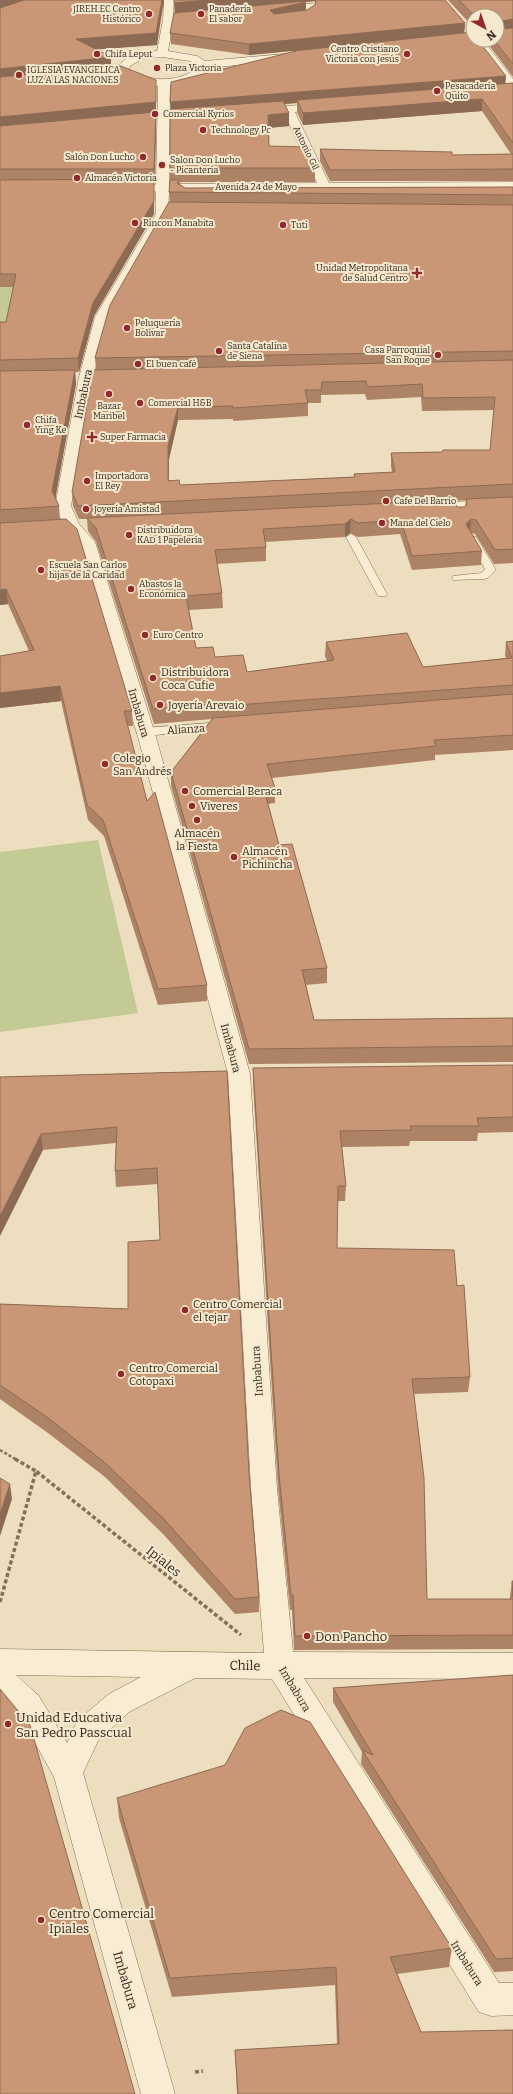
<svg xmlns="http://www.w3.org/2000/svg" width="513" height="2094" font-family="Bitter,serif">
	<rect width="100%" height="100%" fill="#ecdebf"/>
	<path fill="#c4ca94" d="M0 287H36L32 303 0 337Z
		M98 840 138 1013 0 1032V852Z"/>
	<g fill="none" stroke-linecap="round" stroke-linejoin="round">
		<defs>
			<path id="lane" d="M351 534 356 537 387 594 386 596H378L377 594 346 537Z
				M472 536 476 537 496 570 488 578 484 579 453 580 452 578 453 576 481 573 485 569 467 539Z
				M223 722 229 726 227 728 145 736 139 732 145 728Z"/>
			<path id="street" d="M164 0H174L173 16 202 14 207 17 202 20 173 23 168 51 197 56 205 61 295 53 300 56 295 59 209 68C203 80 182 84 170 85L169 184 317 183 284 113 258 114 252 111 258 108 328 103 334 106 332 108 295 112 329 183 513 182V190L169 192 168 214 109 317 93 377 71 506 79 524 95 542 156 737 250 1074 277 1489 293 1652 513 1653V1679L304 1678 499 1983H513V2015L491 2016 479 2012 272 1679 195 1678 129 1712 98 1741 83 1773 175 2094H141L54 1777 19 1714 0 1698V1649L264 1653 251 1489 228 1074 138 737 79 543 64 526 55 506 79 377 95 317 156 214V192L151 188 156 184 158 86C146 85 121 82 117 68 127 54 141 52 157 51L163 20ZM162 57 190 61 197 68C178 83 150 82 129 70L130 66 142 59ZM16 1675 141 1677 109 1694 77 1721 67 1743 39 1696Z
				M348 0H385L380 3 276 13 271 10 276 7Z
				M473 38V40H483L513 79V90L509 89 473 42 472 40Z
				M513 499V509L431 513 425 511 423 508 425 505 431 503Z"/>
		</defs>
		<use href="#lane" stroke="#846f58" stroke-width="1"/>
		<use href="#street" stroke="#846f58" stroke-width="1"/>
		<path stroke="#846f58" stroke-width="2.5" stroke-dasharray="3 2" stroke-linecap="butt" d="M0 1450 17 1460"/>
		<path stroke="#846f58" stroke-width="3.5" stroke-dasharray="4 2.5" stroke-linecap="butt" d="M15 1459 36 1471
			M0 1602 36 1471 241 1635
			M195 2072 203 2071"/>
		<use href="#lane" fill="#f8ecd2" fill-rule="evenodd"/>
		<use href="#street" fill="#f8ecd2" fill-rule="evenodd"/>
	</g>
	<path fill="#ae8265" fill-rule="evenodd" d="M0 0 157 45 96 49 111 57V67L156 91V124L154 182V214L94 316 79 372H75L76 384 55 497 59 506 60 519 132 711 133 726H127L147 801 207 985V1001L158 1005 104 836 88 820 61 701 0 708V656L29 651 8 604 0 605V322H6L14 287H0Z
		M174 0H445L465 23 464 33 506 76 505 84 513 83V181H330L320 161V149L452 155 511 154 482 111 303 125 297 112V103L285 104 289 113V126L268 128 269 146 315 168V182H180V184L185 188 513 187V563L494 564 475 534 471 533 482 551 481 565 412 570 400 534 358 537 350 533 345 537 265 542 266 547V561L217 564 222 593 223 608 189 610 196 648 247 672 327 661 325 656 326 642 423 667 506 658 505 656 506 642 513 641V750L435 755V760L272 778 275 788V803L268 804 279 845 327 968V983L306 985 314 1020 513 1018V1062L249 1064 171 786V772L212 719 154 724 96 542 88 531 87 519H79L73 506 72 492 96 370 95 358 170 203 169 192 170 180V168L293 52V51L249 55 171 44 170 33 175 13ZM315 1V5L307 10H306V2ZM365 394 367 400 421 397 422 411 494 410 490 450 442 452 391 453V466L392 472 354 474V477L180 485 169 480V459L178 420 233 419V421L308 416V403H321V395ZM466 500 465 507H457L453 501Z
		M448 0H513V77L485 40H497V16H473V27Z
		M513 1065V1132L478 1133 477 1141H410L409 1146 342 1147 346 1186 345 1201H337V1248L457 1286 470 1377 468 1392 414 1394 427 1599H510V1596L512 1581H513V1649L294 1650 292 1610H290L278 1489 253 1083V1068Z
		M227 1071 249 1473 259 1597V1612L235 1614 164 1535 105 1477 48 1433 0 1399V1304L128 1309 160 1240 158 1184 116 1187 115 1171 116 1143 43 1150 0 1077Z
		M513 1675V1971L494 1972 361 1764 362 1752 333 1702V1688Z
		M117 1798 452 1948 449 1967 397 1974 421 2032 513 2094H237L235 2050 337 2044 335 1985 172 1997 119 1818Z"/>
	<path fill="#8d6a53" d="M0 0H29L0 10Z
		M162 0H164L157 45 77 51 76 39Z
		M210 0H315V1L175 14 174 3Z
		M306 2V13L270 21V10Z
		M513 19V30L497 33V22Z
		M465 23 464 34 249 55V44Z
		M111 57V68L0 81V69Z
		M506 76 505 87 297 100V103L171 112 170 102Z
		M156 80V124L155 182 154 169 0 129V117Z
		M482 99V111L303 125V113Z
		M289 113V126L268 128V115Z
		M154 179V214L94 316 79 372 78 358 93 303Z
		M75 370 76 384 54 506 52 491Z
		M178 407V420L169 459V494L168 446Z
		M351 519 350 533 345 537V524Z
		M471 519 470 533 466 524Z
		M6 589 8 604 0 605V590Z
		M60 686 61 701 0 708V693Z
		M41 1134 43 1150 0 1236V1216Z
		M10 1484 12 1499 0 1536V1514Z"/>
	<path fill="#ca9776" stroke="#8d6a53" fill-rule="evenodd" d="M24 0H162L156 33 76 39 111 57 0 69V8Z
		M174 0H210L174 3Z
		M315 0H445L465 23 249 44 170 33 174 13 306 1V2L270 10 274 14 307 10 316 4Z
		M459 0H513V19L497 22V16H474Z
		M497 25 498 29 513 28V64L494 40H497Z
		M472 32 473 34V40H478L506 76 170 102 171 82 296 51H293Z
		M121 66 156 80V102L0 117V77Z
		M513 83V143L482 99 303 113 297 100Z
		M283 101 289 113 268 115 269 146 305 147 315 168H170V109Z
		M156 112 154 169H0V126Z
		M320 149 452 152V155L513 154V169L330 170Z
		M154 179V201L93 303 78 358 0 360V322H6L16 274H0V180Z
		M170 180H180L177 183 185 188 513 187V195L169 192Z
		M169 202 513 205V351L95 358 110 305Z
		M513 360V484L78 506 72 492 93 370ZM366 381 367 387 422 384 423 398 495 397 490 450H443L442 452 391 453 395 472 354 474 355 477 180 485 179 480 168 481V446L178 407 233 406V408L308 403 305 390H321L322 382Z
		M75 370 52 491 59 506 0 510V371Z
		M513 497V549L495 550 476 520 471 519 466 524 482 551 412 556 401 520 358 523 351 519 345 524 263 529 266 547 215 550 222 593 186 596 196 648 213 647 215 657 243 655 247 672 334 660 326 642 407 633 423 667 512 658 506 642 513 641V685L222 706 225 703 153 709 96 528 87 518 453 500 457 507H465L467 504 466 499Z
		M66 519 77 529 132 711H124L147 801 155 792 207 985 158 989 103 820 87 805 60 686 0 693V656L34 650 6 589 0 590V523Z
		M513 694V735L434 740 436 746 267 764 275 788 264 789 279 845 292 844 327 968 302 970 314 1020 513 1018V1046L249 1049 171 772 213 718Z
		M513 1065V1117L477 1118 479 1126H410L411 1130 340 1131 346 1186H338L337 1248 454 1250 457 1286 464 1285 470 1377 412 1379 424 1478 427 1599H513V1635L295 1636 293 1595H291L279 1474 253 1068Z
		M227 1071 249 1473 259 1597 235 1599 164 1519 104 1462 47 1417 0 1385V1304L128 1309V1242L160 1240 157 1168 115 1171 117 1127 41 1134 0 1216V1077Z
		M0 1478 10 1484 0 1514Z
		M512 1581H513V1597Z
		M513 1675V1958L496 1959 362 1750 373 1755 333 1688Z
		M0 1689 30 1725 135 2094H0Z
		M281 1710 310 1722 452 1948 390 1957 421 2032 513 2030V2094H238L235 2050 339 2044 336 1967 170 1978 117 1798 225 1765 245 1728Z"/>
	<g fill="#922a2c" stroke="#f4e9cf" stroke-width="1.5">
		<circle cx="149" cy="14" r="4"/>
		<circle cx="201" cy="14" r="4"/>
		<circle cx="97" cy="54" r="4"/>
		<circle cx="407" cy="54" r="4"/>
		<circle cx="157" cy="68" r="4"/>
		<circle cx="19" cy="75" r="4"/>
		<circle cx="437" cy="91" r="4"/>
		<circle cx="155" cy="114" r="4"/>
		<circle cx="203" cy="130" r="4"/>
		<circle cx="143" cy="157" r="4"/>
		<circle cx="162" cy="165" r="4"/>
		<circle cx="77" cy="178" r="4"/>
		<circle cx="135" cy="223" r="4"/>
		<circle cx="283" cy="225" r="4"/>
		<path d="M415 267h4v4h4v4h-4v4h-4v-4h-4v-4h4z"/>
		<circle cx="127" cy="328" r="4"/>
		<circle cx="219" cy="351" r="4"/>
		<circle cx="438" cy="355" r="4"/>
		<circle cx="138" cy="364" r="4"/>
		<circle cx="109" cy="394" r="4"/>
		<circle cx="140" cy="403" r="4"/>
		<circle cx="27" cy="425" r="4"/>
		<path d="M90 431h4v4h4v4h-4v4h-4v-4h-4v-4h4z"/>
		<circle cx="87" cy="481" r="4"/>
		<circle cx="386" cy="501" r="4"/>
		<circle cx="86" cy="509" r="4"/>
		<circle cx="382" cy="523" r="4"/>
		<circle cx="129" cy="535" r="4"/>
		<circle cx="41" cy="570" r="4"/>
		<circle cx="131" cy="589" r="4"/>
		<circle cx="145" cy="635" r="4"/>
		<circle cx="153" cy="678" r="4"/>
		<circle cx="160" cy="705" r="4"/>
		<circle cx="105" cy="764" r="4"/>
		<circle cx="185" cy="791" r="4"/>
		<circle cx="192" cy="806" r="4"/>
		<circle cx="197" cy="820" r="4"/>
		<circle cx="234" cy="857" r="4"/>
		<circle cx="185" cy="1310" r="4"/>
		<circle cx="121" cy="1374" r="4"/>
		<circle cx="307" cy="1636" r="4"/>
		<circle cx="8" cy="1724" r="4"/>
		<circle cx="41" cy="1920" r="4"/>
	</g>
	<g text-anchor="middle" stroke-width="4" stroke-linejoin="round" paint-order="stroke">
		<g font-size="9" fill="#34281c" stroke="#f4e9cf" text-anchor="start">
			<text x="141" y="12" text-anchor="end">JIREH.EC Centro<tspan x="141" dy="10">Histórico</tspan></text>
			<text x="209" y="12">Panadería<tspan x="209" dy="10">El sabor</tspan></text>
			<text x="399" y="52" text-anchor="end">Centro Cristiano<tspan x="399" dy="10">Victoria con Jesús</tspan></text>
			<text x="105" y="57">Chifa Leput</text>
			<text x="165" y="71">Plaza Victoria</text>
			<text x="27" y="73">IGLESIA EVANGELICA<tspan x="27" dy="10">LUZ A LAS NACIONES</tspan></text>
			<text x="445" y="89">Pesacadería<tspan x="445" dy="10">Quito</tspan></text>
			<text x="163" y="117">Comercial Kyrios</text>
			<text x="211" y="133">Technology Pc</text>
			<text x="135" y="160" text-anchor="end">Salón Don Lucho</text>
			<text x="170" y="163">Salon Don Lucho<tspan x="170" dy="10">- Picanteria</tspan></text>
			<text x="85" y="181">Almacén Victoria</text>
			<text x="143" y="226">Rincon Manabita</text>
			<text x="291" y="228">Tuti</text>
			<text x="408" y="271" text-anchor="end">Unidad Metropolitana<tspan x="408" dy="10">de Salud Centro</tspan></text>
			<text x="135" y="326">Peluquería<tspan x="135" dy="10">Bolivar</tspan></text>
			<text x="227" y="349">Santa Catalina<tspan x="227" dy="10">de Siena</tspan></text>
			<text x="430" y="353" text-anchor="end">Casa Parroquial<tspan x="430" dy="10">San Roque</tspan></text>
			<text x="146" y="367">El buen café</text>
			<text x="148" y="406">Comercial H&amp;B</text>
			<text x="109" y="409" text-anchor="middle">Bazar<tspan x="109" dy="10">Maribel</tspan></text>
			<text x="35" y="423">Chifa<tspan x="35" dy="10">Ying Ke</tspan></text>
			<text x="100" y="440">Super Farmacia</text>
			<text x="95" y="479">Importadora<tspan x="95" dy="10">El Rey</tspan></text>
			<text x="394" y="504">Cafe Del Barrio</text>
			<text x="94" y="512">Joyería Amistad</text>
			<text x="390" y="526">Mana del Cielo</text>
			<text x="137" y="533">Distribuidora<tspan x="137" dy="10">KAD 1 Papelería</tspan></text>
			<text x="49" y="568">Escuela San Carlos<tspan x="49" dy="10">hijas de la Caridad</tspan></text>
			<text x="139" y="587">Abastos la<tspan x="139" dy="10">Económica</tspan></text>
			<text x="153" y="638">Euro Centro</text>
		</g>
		<g font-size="9" fill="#34281c" stroke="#f4e9cf">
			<text transform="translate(306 148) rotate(64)" y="3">Antonio Gil</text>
			<text x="256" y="190">Avenida 24 de Mayo</text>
		</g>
		<g font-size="11" fill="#34281c" stroke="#f4e9cf">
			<text transform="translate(83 394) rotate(-78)" y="4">Imbabura</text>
			<text transform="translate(139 713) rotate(74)" y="4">Imbabura</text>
			<text transform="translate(186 729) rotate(-4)" y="4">Alianza</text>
			<text transform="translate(231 1048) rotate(75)" y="4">Imbabura</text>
			<text transform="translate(257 1371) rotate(-94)" y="4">Imbabura</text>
			<text transform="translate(295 1689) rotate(59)" y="4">Imbabura</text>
			<text transform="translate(467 1963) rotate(58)" y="4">Imbabura</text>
		</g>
		<g font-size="11" fill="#34281c" stroke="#f4e9cf" text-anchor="start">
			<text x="161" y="676">Distribuidora<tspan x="161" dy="13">Coca Cufie</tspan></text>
			<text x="168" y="709">Joyería Arevaio</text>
			<text x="113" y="762">Colegio<tspan x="113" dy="13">San Andrés</tspan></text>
			<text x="193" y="795">Comercial Beraca</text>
			<text x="200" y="810">Viveres</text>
			<text x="197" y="837" text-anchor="middle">Almacén<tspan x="197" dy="13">la Fiesta</tspan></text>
			<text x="242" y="855">Almacén<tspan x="242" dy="13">Pichincha</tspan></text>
			<text x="193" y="1308">Centro Comercial<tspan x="193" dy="13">el tejar</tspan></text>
			<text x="129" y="1372">Centro Comercial<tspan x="129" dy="13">Cotopaxi</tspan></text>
		</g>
		<g font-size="13" fill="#34281c" stroke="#f4e9cf">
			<text transform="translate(164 1561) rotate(39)" y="5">Ipiales</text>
			<text transform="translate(245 1665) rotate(1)" y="5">Chile</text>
			<text transform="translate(126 1980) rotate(74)" y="5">Imbabura</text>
		</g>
		<g font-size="13" fill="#34281c" stroke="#f4e9cf" text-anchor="start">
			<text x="315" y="1641">Don Pancho</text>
			<text x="16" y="1722">Unidad Educativa<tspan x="16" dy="15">San Pedro Passcual</tspan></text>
			<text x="49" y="1918">Centro Comercial<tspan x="49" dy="15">Ipiales</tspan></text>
		</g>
	</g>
	<g transform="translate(485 28) rotate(140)"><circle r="19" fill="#f4e9cf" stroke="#a79c87"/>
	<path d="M0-3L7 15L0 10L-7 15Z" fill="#922a2c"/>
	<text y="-6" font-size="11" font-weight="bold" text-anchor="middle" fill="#34281c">N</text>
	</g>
</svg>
